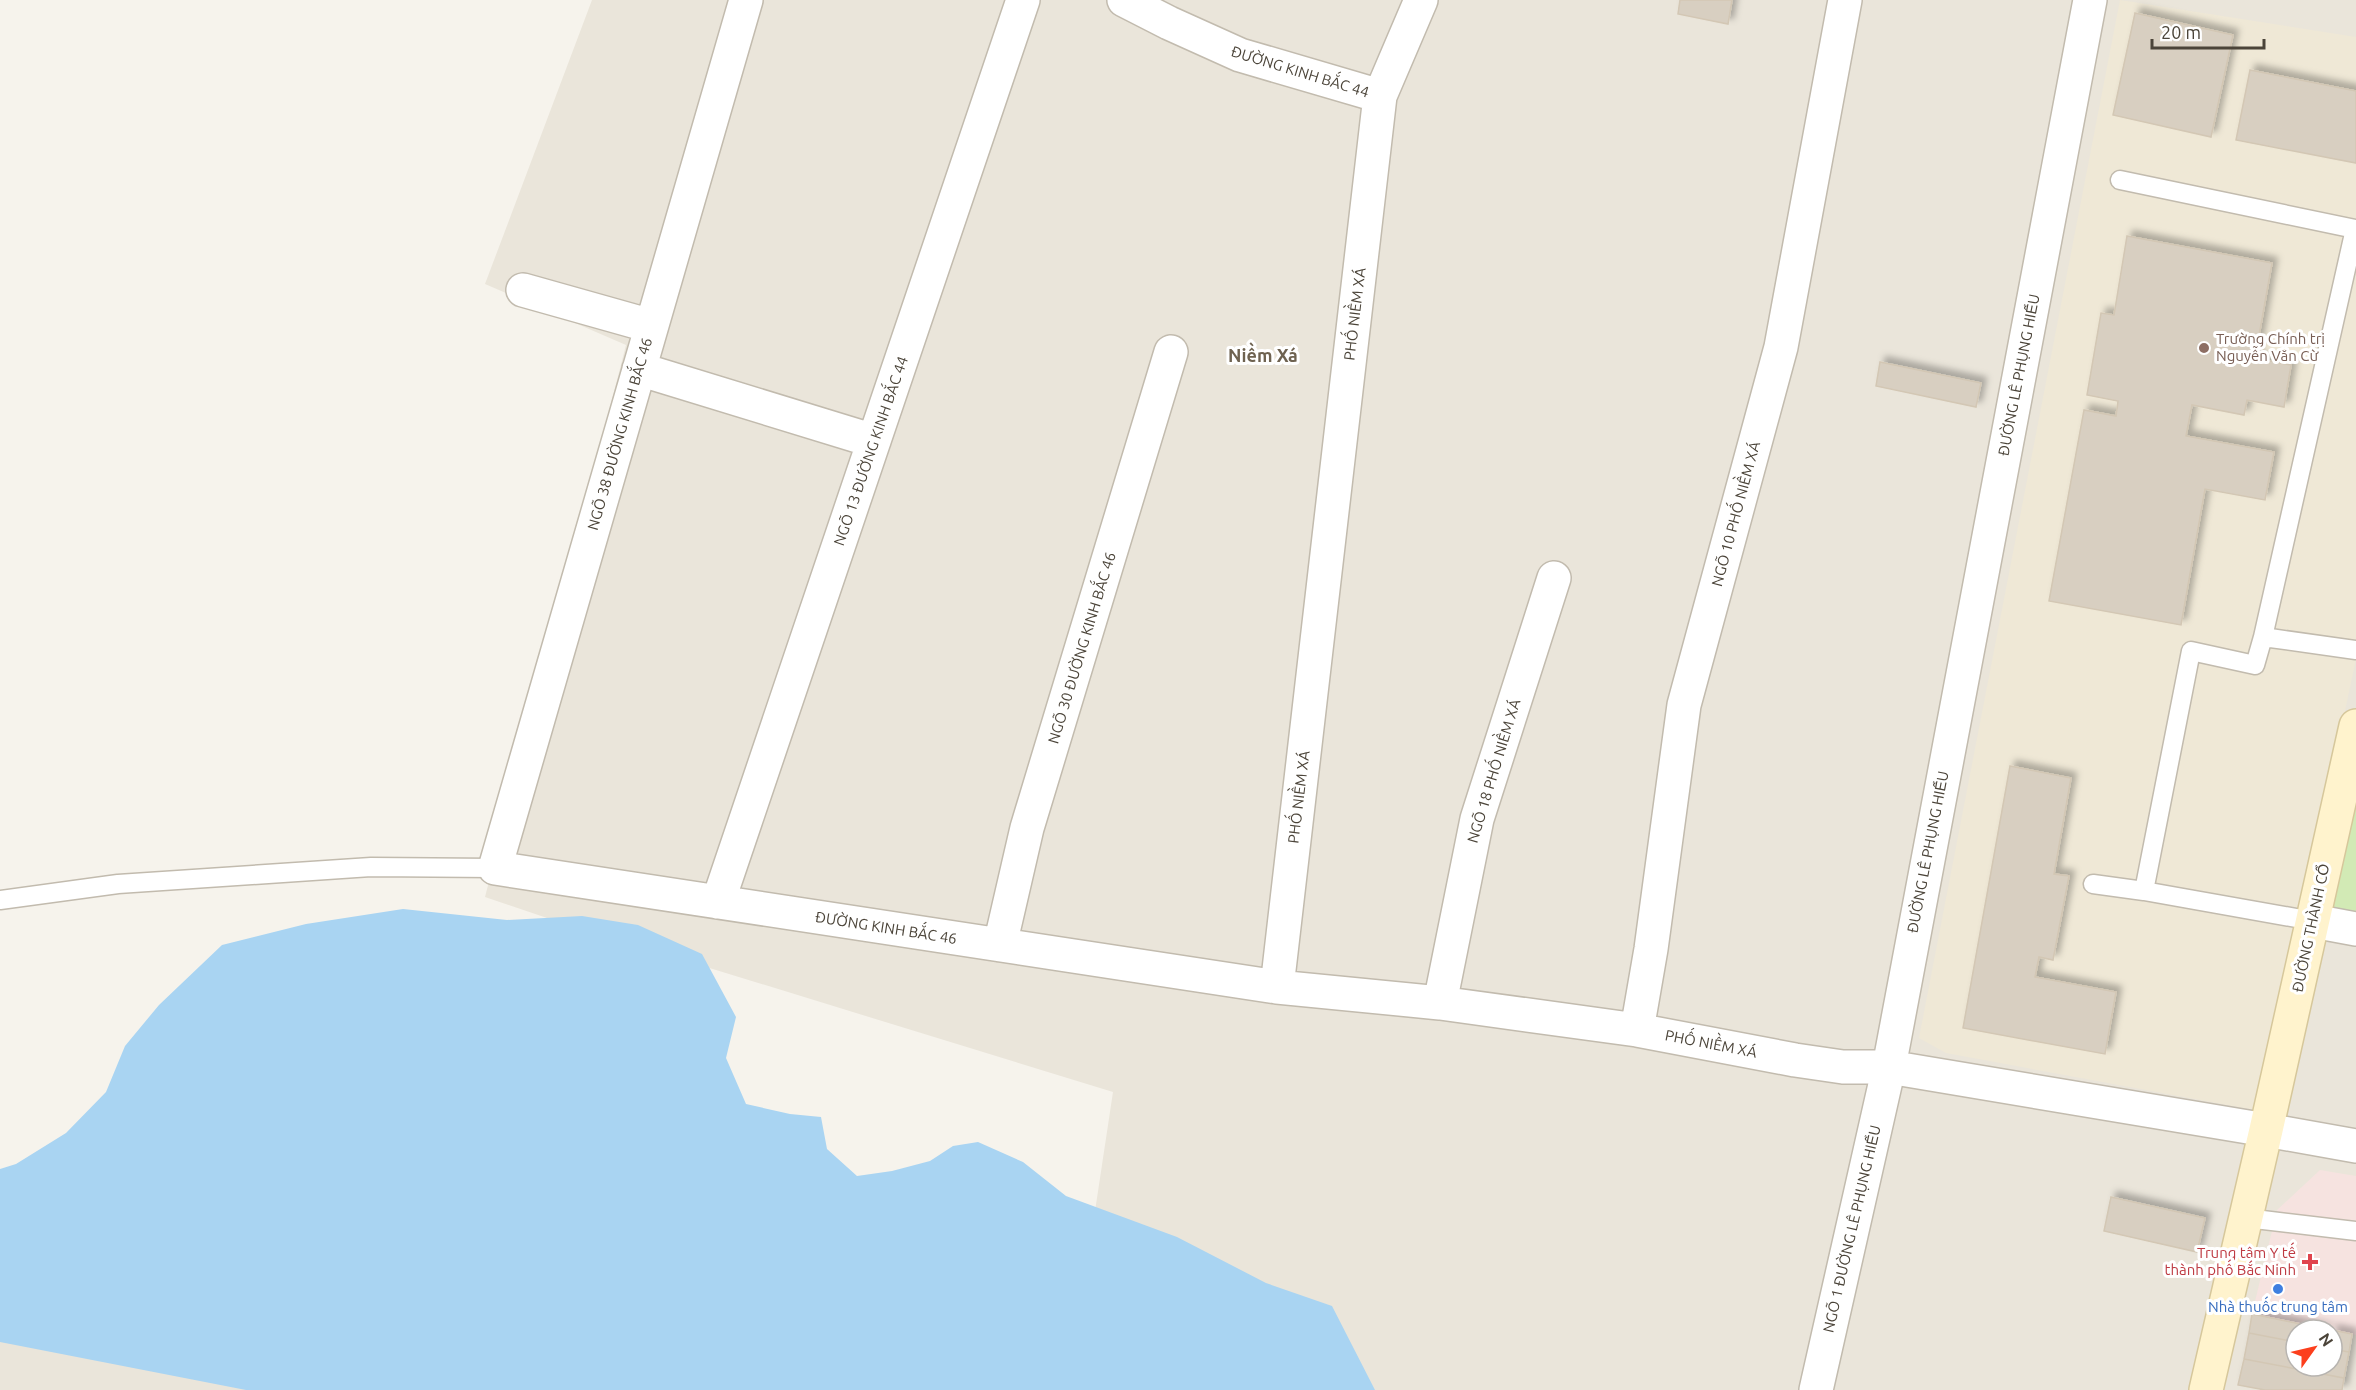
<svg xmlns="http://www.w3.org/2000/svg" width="2356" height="1390" font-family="Ubuntu,sans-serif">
	<defs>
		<filter id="shadow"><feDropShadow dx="5.5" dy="-5.5" stdDeviation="3" flood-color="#0004"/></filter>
	</defs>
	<rect width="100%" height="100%" fill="#f6f3ec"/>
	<path fill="#eae5da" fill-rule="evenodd" d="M592 0H2356V1390H1068L1113 1092 547 918 485 897 626 345 485 284ZM2296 1330H2332V1366H2296Z
		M0 1286 453 1390H0Z"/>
	<path fill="#efe8d6" d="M2120 0 2356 37V659L2260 1111 1946 1053 1919 1038Z"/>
	<path fill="#f6e3e0" d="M2320 1170 2356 1176V1335L2252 1314 2277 1210Z"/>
	<path fill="#d2eab5" d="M2356 792V920L2329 915Z"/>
	<path fill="#a9d4f2" d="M403 909 507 920 582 916 638 925 702 954 736 1017 726 1058 746 1104 790 1114 821 1117 827 1149 857 1176 892 1171 930 1161 953 1146 978 1142 1023 1162 1066 1196 1177 1237 1266 1283 1332 1306 1375 1390H246L0 1342V1169L16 1164 66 1133 106 1092 125 1046 159 1005 222 945 306 924Z"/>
	<path fill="#d8cfc1" stroke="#d3c7b4" stroke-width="1.5" filter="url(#shadow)" d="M1680 0H1732L1728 24 1678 14Z
		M2135 13 2233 35 2211 137 2113 115Z
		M2250 70 2356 91V163L2236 140Z
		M2127 236 2272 263 2255 358 2291 365 2284 407 2247 400 2244 415 2192 405 2186 436 2274 452 2265 500 2205 489 2181 625 2049 601 2084 410 2116 416 2118 401 2087 395 2101 313 2114 315Z
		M1880 362 1981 383 1976 407 1876 386Z
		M2010 766 2071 778 2054 874 2069 876 2053 960 2039 957 2035 977 2116 992 2105 1054 1963 1028Z
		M2111 1197 2205 1218 2197 1252 2104 1231Z
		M2252 1314 2330 1330H2296V1342L2249 1333Z
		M2332 1330 2352 1334 2349 1352 2332 1349Z
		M2249 1333 2296 1342V1366H2332V1349L2349 1352 2344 1378 2244 1359Z
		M2244 1359 2344 1378 2342 1390H2265L2238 1385Z"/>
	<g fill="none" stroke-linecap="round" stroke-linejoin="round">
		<defs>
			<path id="service" d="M2120 180 2355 229 2263 637 2356 650
				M2263 637 2255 665 2191 651 2144 891 2313 921
				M2093 884 2144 891
				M0 900 118 884 371 867 495 868
				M2246 1218 2356 1231"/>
			<path id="minor" d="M746 0 495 868 1277 987
				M1124 0 1169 23 1240 55 1380 96
				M1421 0 1380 96 1277 987 1440 1003 1637 1030 1795 1060 1843 1067H1889L1816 1390
				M523 290 651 326
				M639 369 874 441
				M718 902 1023 0
				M2313 921 2356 929
				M1000 945 1027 828 1171 352
				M1440 1003 1477 819 1554 578
				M1637 1030 1651 949 1684 705 1781 347 1845 0
				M2266 1130 2356 1146"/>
			<path id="tertiary" d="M2090 0 1889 1067 2266 1130"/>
			<path id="secondary" d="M2206 1390 2266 1130 2356 726"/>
		</defs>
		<use href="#service" stroke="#c2bbae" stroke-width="21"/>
		<use href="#minor" stroke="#c2bbae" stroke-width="36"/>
		<use href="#tertiary" stroke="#c2bbae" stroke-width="36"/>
		<use href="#secondary" stroke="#d6c79b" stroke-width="36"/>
		<use href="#service" stroke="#fff" stroke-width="18"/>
		<use href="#minor" stroke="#fff" stroke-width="33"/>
		<use href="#tertiary" stroke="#fff" stroke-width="33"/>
		<use href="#secondary" stroke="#fff3cd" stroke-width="33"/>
	</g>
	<circle fill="#8d6e63" stroke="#fff" stroke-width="2" cx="2204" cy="348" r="6"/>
	<path fill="#e0444e" stroke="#fff" stroke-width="2" d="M2307 1253h6v6h6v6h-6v6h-6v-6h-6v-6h6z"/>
	<circle fill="#3f7fe0" stroke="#fff" stroke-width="2" cx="2278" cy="1289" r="6"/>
	<g text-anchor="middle" stroke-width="6" stroke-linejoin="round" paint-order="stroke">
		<g font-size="15" fill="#4b4439" stroke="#fff">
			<text transform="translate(1300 72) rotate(17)" y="5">ĐƯỜNG KINH BẮC 44</text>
			<text transform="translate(1355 314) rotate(-83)" y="5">PHỐ NIỀM XÁ</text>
			<text transform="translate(2019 375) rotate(-79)" y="5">ĐƯỜNG LÊ PHỤNG HIỂU</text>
			<text transform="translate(620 434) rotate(-74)" y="5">NGÕ 38 ĐƯỜNG KINH BẮC 46</text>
			<text transform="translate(871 451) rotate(-71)" y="5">NGÕ 13 ĐƯỜNG KINH BẮC 44</text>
			<text transform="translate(1736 514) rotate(-75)" y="5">NGÕ 10 PHỐ NIỀM XÁ</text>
			<text transform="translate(1082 648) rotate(-73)" y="5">NGÕ 30 ĐƯỜNG KINH BẮC 46</text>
			<text transform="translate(1494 771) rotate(-73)" y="5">NGÕ 18 PHỐ NIỀM XÁ</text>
			<text transform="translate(1299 797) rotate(-83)" y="5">PHỐ NIỀM XÁ</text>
			<text transform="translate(1928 852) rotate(-79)" y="5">ĐƯỜNG LÊ PHỤNG HIỂU</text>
			<text transform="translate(886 928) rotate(9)" y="5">ĐƯỜNG KINH BẮC 46</text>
			<text transform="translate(2311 928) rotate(-78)" y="5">ĐƯỜNG THÀNH CỔ</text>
			<text transform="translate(1711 1044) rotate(11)" y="5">PHỐ NIỀM XÁ</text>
			<text transform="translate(1852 1229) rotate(-77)" y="5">NGÕ 1 ĐƯỜNG LÊ PHỤNG HIỂU</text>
		</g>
		<g font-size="15" fill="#785e54" stroke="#fff" text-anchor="start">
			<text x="2216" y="344">Trường Chính trị<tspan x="2216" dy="17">Nguyễn Văn Cừ</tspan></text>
		</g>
		<g font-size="15" fill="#be3a42" stroke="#fff" text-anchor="end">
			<text x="2296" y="1258">Trung tâm Y tế<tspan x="2296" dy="17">thành phố Bắc Ninh</tspan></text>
		</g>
		<g font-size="15" fill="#366cbe" stroke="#fff">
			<text x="2278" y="1312">Nhà thuốc trung tâm</text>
		</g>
		<g font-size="18" font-weight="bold" fill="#6e6250" stroke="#fff">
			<text x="1263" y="362">Niềm Xá</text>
		</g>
	</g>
	<g transform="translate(2314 1348) rotate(56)"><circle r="28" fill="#ffffff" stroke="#b7b4b0" stroke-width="1.5"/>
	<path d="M0-4.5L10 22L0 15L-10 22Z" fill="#fc3f1d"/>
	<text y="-9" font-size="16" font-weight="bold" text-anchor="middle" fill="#4b4439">N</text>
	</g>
	<path d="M2152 39v9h112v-9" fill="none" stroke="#4b4439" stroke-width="3"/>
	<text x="2161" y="39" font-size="18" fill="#4b4439" stroke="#ffffff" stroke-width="4.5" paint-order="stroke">20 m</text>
</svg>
